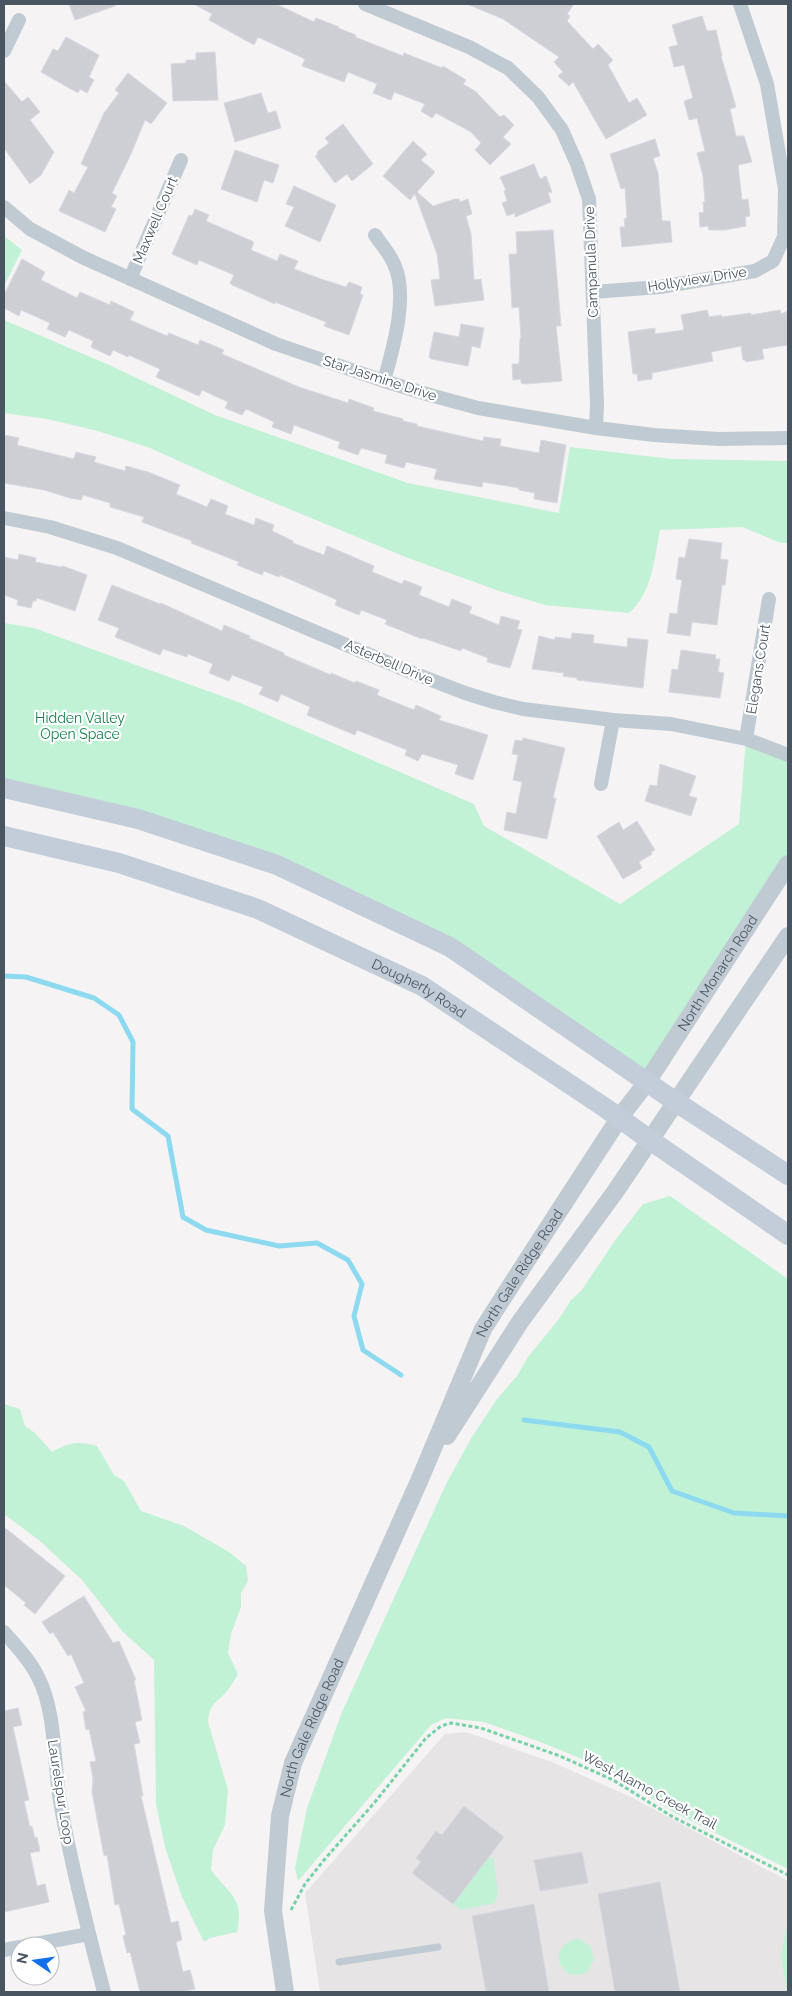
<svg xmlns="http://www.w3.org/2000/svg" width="792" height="1996" font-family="Raleway,sans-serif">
	<rect width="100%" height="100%" fill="#f5f3f3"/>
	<path fill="#e6e4e5" d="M466 1732 552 1762 631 1797 788 1881V1992H320L305 1893 445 1734Z"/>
	<path fill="#c1f2d5" d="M4 236 22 250 4 286Z
		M4 320 109 365 215 415 408 483 559 513 570 447 671 459 788 461V543H781L742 527 660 530C654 558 653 592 629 613L545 605 499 591 408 558 248 492 150 448 98 431 47 419 4 413Z
		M4 623 34 628 238 702 474 804 484 826 620 904 739 824 746 739 788 755V864L647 1082 450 947 277 865 4 788Z
		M670 1196 788 1279V1869L675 1813 604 1768 538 1741 484 1722 446 1718 431 1725 298 1881 295 1868 307 1808 342 1712 447 1482 472 1437 497 1399 517 1376 528 1357 559 1319 571 1300 581 1291 616 1239 643 1204Z
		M4 1404 20 1409 25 1426 35 1433 52 1452C70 1442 77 1441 97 1446L114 1475 124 1481 141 1511 184 1526 229 1552 246 1566 248 1581 241 1593V1607L231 1634 228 1653 238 1674C234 1680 231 1687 226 1692 215 1705 210 1702 208 1722L228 1790 225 1825 213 1850 211 1870C229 1894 245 1898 237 1932L210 1938 204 1942 182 1897 165 1847 156 1804 154 1660 123 1632 82 1580 40 1541 4 1514Z
		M488 1858H493L498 1893 495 1903 461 1910 453 1904Z
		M788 1921V1992H787L781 1956Z
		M580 1939 591 1947 594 1960 587 1972C557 1986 546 1941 580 1939Z"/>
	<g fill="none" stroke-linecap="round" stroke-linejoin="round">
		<path stroke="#8ddaf0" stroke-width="5" d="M4 976 26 977 94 998 119 1015 133 1042 132 1109 168 1136 183 1217 206 1230 279 1246 317 1243 348 1260 362 1284 354 1316 363 1350 401 1375
			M524 1420 620 1432 649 1447 672 1491 734 1513 788 1516"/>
	</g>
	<path fill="#cdcfd5" stroke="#d7d9de" d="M69 4H115V6L75 20Z
		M194 4H276L314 22 316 18 339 27 338 28 356 35 355 37 403 56 404 53 442 68 443 66 466 80 463 84 475 91 500 117 504 115 514 125 503 137 511 144 490 165 475 150 481 143 471 132 436 113 432 118 421 111 425 104 394 92 391 100 373 93 377 84 348 72 344 82 321 73 302 66 305 59 258 37 254 45 209 20 212 14Z
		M467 4H574L567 14 570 16 567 21 593 49 598 44 613 60 608 65 629 103 637 98 647 115 606 139 573 82 569 86 558 76 563 72 554 62 559 57 503 19Z
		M702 16 707 31 716 30 722 56H721L736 107 730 109 736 136H744L752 162 738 165 742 200 748 199 750 216 745 217 746 226 725 230H709L708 226 700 227 699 213 704 212 703 202H705L703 176 697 153 705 151 697 118 689 120 684 101 693 98 684 65 674 67 669 47 678 45 672 25Z
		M66 37 99 55 89 77 94 80 87 93 80 89 78 93 41 72 53 49 58 51Z
		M215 52 218 100 173 101 171 64 186 63V60H196V53Z
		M128 73 167 103 151 124 145 120 131 154 112 193 117 196 111 207 116 209 105 232 59 211 69 190 74 193 88 167 81 164 104 113 119 93 115 90Z
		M4 81 22 102 28 97 40 112 30 120 54 152 41 175 30 184 4 148Z
		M261 93 268 113 276 111 281 128 235 142 224 103Z
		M343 124 373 164 352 181 347 174 335 183 315 156 318 154 317 152 329 143 325 138Z
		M655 139 660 156 653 158 658 173 662 221H670L672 242 622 247 620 227H625L624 219 627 218 625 188 621 189 610 154Z
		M413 141 427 154 421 160 435 172 417 192 433 206 455 199H459L460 202 468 199 472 214 466 216 471 234 474 280 481 279 484 300 435 306 431 280 440 279 437 254 415 194 410 200 383 176Z
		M235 150 279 165 273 183 264 180 257 202 221 189Z
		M534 164 540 179 546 176 552 192 548 193 551 202 515 217V213L507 216 502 203 507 201 504 191 506 190 500 177Z
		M294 186 336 205 320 242 285 226 294 207 286 204Z
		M195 209 209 215 206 221 254 242 251 250 277 261 280 254 298 261 294 269 321 279 346 287 349 282 362 287 360 294 363 295 349 335 324 326 326 322 275 302V304L232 285 230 283 234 275 199 260 197 265 172 254 189 215 192 216Z
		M553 230 561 326H556L562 381 526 384 521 383V379L513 380 512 364H519L520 339 521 338 519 307 512 308 509 254H517L516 232Z
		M22 259 45 272 41 280 77 298 80 292 110 305 111 301 134 312 130 320 167 336 169 333 198 345 200 340 224 350 222 354 299 387 348 403 349 399 363 404 374 408 373 411 403 419V421L417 424V426L483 441 484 437 501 439 500 446 539 453 541 440 566 445 557 503 534 499 535 493 519 490V488L483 482 482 487 434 479 437 469 406 462 404 468 385 463 387 455 361 448 358 455 338 448 340 442 294 425 291 434 272 427 274 422 246 409 242 415 225 408 228 402 202 390 199 396 156 377 160 369 133 357 129 355 128 357 113 350 110 356 91 347 93 341 69 330 65 337 47 329 50 323 21 310 19 316 4 308V295Z
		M707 310 709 317 721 315 722 317 751 313V315L780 310 781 314 788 311V345L762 349 764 359 746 362 745 360H743L741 346 711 352 713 361 652 373V379L638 381 637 374H633L628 332 655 328V334L684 330 681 315Z
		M461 324 484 328 480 348 472 346 468 366 431 359 429 357 434 332 459 337Z
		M4 435 19 438 17 445 74 459 76 452 96 457 94 462 125 471 126 466 148 472 180 485 176 494 207 507 211 499 228 506 225 514 254 525 256 518 274 525 272 531 293 541V543L324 555 327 546 344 553 374 566 372 572 402 584 404 580 422 587 419 595 449 607 452 599 472 607 469 613 499 625 501 616 520 621 517 629 522 630 510 668 487 662 488 658 462 648 461 651 423 638 422 639 385 624 387 620 361 610 359 615 335 605 337 600 280 575 279 577 264 571 262 575 237 565 239 562 191 543 192 541 142 522 144 517 110 507V503L83 495 81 500 70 498 44 490 4 483Z
		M689 539 722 543 720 559 728 560 725 585H722L717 625 692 622 690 636 667 633 670 613 677 614 682 580 676 579 679 557 685 558Z
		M19 554 36 558 35 562 61 567 63 566 87 575 75 611 37 598 36 601H33L31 608 17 605 18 600 4 595V557L18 560Z
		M112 585 160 604 161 603 222 631 224 625 250 636 249 638 284 653V655L331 675V673L355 683 356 681 379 690 377 695 414 710 416 705 441 716 439 720 488 735 473 780 455 774 458 765 422 754 418 761 405 755 407 750 357 730 355 735 307 715 310 707 281 694 278 702 259 694 263 687 232 675 229 681 209 673 213 664 188 654 187 657 163 649 160 655 115 637 119 628 98 620Z
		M572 633 594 635 593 643 627 647 628 638 648 640 643 688 577 680V678L563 676 564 673 532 669 539 636 555 640V637L571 639Z
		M681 650 716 655 715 659H720L718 672 724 673 720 698 669 692 672 669 678 670Z
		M523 738 565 748 553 798H556L547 839 504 830 507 812 516 814 522 782 513 780 518 755 512 754 515 740 522 741Z
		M660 764 696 776 689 796 697 798 691 816 645 801 650 785 657 786Z
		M637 821 655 850 651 852 652 854 639 862 642 868 623 879 597 836 619 822 623 830Z
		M4 1527 65 1576 35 1614 24 1605 26 1603 4 1585Z
		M84 1596 113 1643 119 1641 136 1680H134L142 1720 135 1722 140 1743 134 1744 143 1796H141L171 1923 178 1921 182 1940 176 1942 183 1972 190 1970 195 1989 181 1992H140L130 1952 127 1953 123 1936 126 1935 119 1904 115 1905 107 1855 104 1856 92 1792 93 1778 90 1762 96 1761 89 1729 86 1730 83 1712 86 1711 75 1687 84 1683 71 1654 68 1656 53 1632 50 1634 42 1622Z
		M18 1708 22 1725 13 1727 29 1800 24 1801 30 1827 32 1826 35 1838 37 1837 40 1851 30 1853 37 1886 45 1884 49 1902 4 1912V1711Z
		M464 1806 504 1837 453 1904 412 1873 421 1862 416 1858 436 1831 442 1835Z
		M582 1852 588 1883 540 1891 534 1860Z
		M660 1882 680 1992H615L598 1894Z
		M534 1904 549 1992H486L472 1916Z"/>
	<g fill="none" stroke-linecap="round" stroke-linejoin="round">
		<path stroke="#77d2a7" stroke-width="3" stroke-dasharray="4 2.5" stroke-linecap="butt" d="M291 1910 305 1884 324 1860 375 1802 426 1738 441 1726 451 1723 481 1728 560 1756 613 1780 673 1817 788 1875"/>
		<path stroke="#c0cad2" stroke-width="7" d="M339 1962 438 1947"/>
		<path stroke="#c0cad2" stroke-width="14" d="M365 4 469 47 508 68 538 97 562 130 577 164 589 199 597 404 596 428
			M4 51 19 20
			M4 207 30 229 82 257 276 344 384 381 430 395 478 408 596 428 654 435 719 439 788 438
			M375 235C381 244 390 254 394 264 409 295 393 349 384 381
			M130 279 181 160
			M593 292 660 287 755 271 773 261 784 237 785 189 767 84 740 4
			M4 518 50 527 117 548 408 671 465 693 494 702 523 709 613 720 671 724 746 739 788 755
			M746 739 769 599
			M601 784 613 720
			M4 1632C16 1646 30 1660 38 1677 57 1713 53 1767 61 1807 72 1869 88 1931 104 1992
			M25 1946 89 1934
			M4 1950 20 1947"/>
		<g stroke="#c0cad2" stroke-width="18">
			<path d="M447 1436 520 1322 615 1192 788 936"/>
			<path id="s1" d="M285 1992 273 1911 280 1816 293 1763 420 1479 483 1329 531 1254 620 1117 647 1082 788 864"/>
		</g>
		<g stroke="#c3cdd9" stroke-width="20">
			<path d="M4 788 138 819 277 865 450 947 676 1102 788 1175"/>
			<path id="s2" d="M4 836 119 863 258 909 422 986 604 1107 650 1140 788 1235"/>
		</g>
	</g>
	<g text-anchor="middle" stroke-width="4.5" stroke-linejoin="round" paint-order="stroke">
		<g font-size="14" fill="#495561" stroke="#fff">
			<text transform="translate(155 220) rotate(-67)" y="5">Maxwell Court</text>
			<text transform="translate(591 262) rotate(-92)" y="5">Campanula Drive</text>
			<text transform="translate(697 279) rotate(-9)" y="5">Hollyview Drive</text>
			<text transform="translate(380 378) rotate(18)" y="5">Star Jasmine Drive</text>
			<text transform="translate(389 662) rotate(23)" y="5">Asterbell Drive</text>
			<text transform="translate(758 669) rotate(-81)" y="5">Elegans Court</text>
			<text dy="5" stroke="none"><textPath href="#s1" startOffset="1132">North Monarch Road</textPath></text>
			<text dy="5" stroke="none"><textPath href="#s2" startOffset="444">Dougherty Road</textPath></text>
			<text dy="5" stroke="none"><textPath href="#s1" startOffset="772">North Gale Ridge Road</textPath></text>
			<text dy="5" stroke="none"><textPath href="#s1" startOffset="271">North Gale Ridge Road</textPath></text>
			<text transform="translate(650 1790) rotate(28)" y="5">West Alamo Creek Trail</text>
			<text transform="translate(61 1792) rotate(81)" y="5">Laurelspur Loop</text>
		</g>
		<g font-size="14" fill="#14824d" stroke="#fff">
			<text x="80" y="723">Hidden Valley<tspan x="80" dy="16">Open Space</tspan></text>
		</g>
	</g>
	<rect width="792" height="1996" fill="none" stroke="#495561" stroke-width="10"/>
	<g transform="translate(35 1961) rotate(283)"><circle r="24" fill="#ffffff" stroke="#b6bbc0"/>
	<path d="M0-4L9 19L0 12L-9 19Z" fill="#146fed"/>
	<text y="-8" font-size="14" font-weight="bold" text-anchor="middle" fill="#495561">N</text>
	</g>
</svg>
